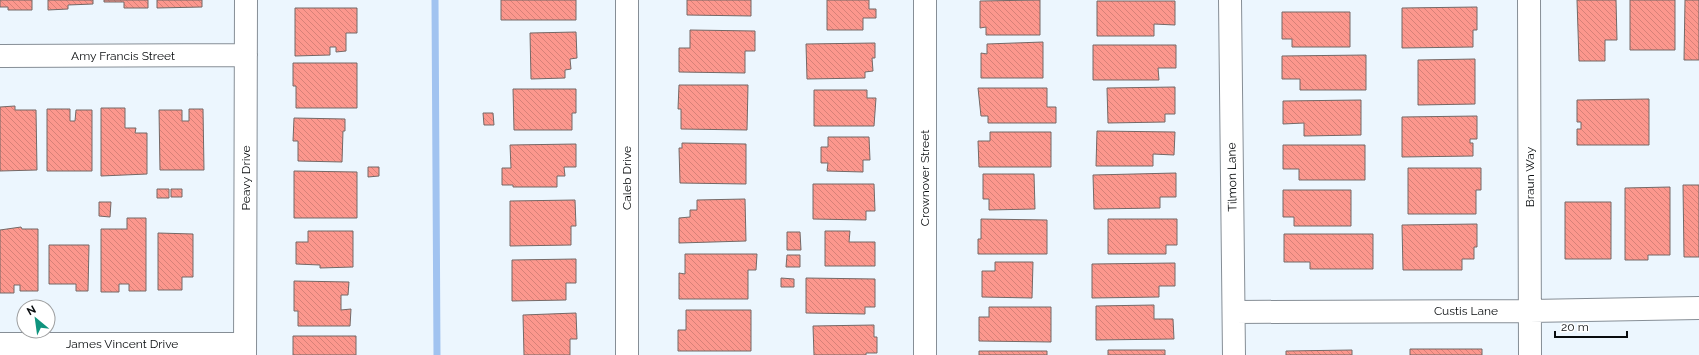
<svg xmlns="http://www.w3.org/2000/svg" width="1699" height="355" font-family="Raleway,sans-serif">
	<defs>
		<pattern id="building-back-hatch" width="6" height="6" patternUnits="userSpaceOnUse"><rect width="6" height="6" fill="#fc978d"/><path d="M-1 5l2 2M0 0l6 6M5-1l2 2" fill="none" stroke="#d78178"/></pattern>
	</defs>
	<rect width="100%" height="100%" fill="#ecf6fe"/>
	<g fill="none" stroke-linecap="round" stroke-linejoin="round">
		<path stroke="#a1c3f0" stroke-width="7" d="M435 0 437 355"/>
	</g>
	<path fill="url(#building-back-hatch)" stroke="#746967" d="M0 0H32V10H8V7H0Z
		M48 0H93V4L68 5V9L48 10Z
		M104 0H148V8H124V2H104Z
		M157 0H202V7L157 8Z
		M501 0H576V20H501Z
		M687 0H751V16L687 15Z
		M827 0H869V9H876V18H863V30H827Z
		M1040 0V35H986V27L980 28V1Z
		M1577 0H1616L1617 40H1605V61H1579Z
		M1630 0H1675V50H1630Z
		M1685 0H1699V60H1684Z
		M1097 1H1175V25L1154 24V36H1097Z
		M1477 7V30H1473V47L1402 48V8Z
		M295 8H357V33H346V51L336 52V47H330V55L295 56Z
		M1282 12H1350V47H1292V39H1282Z
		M690 30 755 31V51H745V73L679 72V48H690Z
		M576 32 577 58 570 59 571 69 565 70V78L531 79 530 33Z
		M1043 42V78H981V53L987 54V44Z
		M875 43V58H872L873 71 865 72V78L807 79 806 44Z
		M1093 45H1176V68H1158L1159 80H1093Z
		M1366 55V90H1300V79H1282V56Z
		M1475 59V104L1418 105V60Z
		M293 63H357V108H296V86H293Z
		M679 85H748L747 130 681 129V109H678Z
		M1175 87V114H1165V122L1108 123 1107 88Z
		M978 88H1047V107H1056V123H988V116H981Z
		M513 89H576V113H572V130H514Z
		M814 90H867V98H876L874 126H814Z
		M1649 99V145H1577V129H1581V122H1577V100Z
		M1361 100V135L1304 136V123L1283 124V101Z
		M15 106V110H36L37 170 0 171V107Z
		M101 108H125V128H136L135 133H147V174L101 176Z
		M47 109H70V121H75L76 110H92V171H47Z
		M189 109H203L204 170H160L159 110H182V121H189Z
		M483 113H493L494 125H484Z
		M1477 116V139H1470V143H1473V156L1402 157V117Z
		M294 118 345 119V131H343L342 162 298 161V141H293Z
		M1097 131 1175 132 1174 155 1153 154V166H1096Z
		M990 132H1051V167H979L978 141H990Z
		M828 137H869L870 160H863V172L827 171 828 163H821V147H828Z
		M682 143 746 144V184L680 183 679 148H682Z
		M576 144V167H564L565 176H557V187H513V185H502V168H511L510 145Z
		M1283 145H1365V180H1299V169H1283Z
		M368 167H379V176L368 177Z
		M1408 168H1481V190H1476V214H1408Z
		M294 171 357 172V218H294Z
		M1176 173V197H1160V208L1094 209 1093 175Z
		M983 174H1034L1035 209 989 210V199H983Z
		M813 184H874L875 211H866V220L813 219Z
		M1683 185H1699V257H1684Z
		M1670 187V255H1648V260H1625V188Z
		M157 189H169V198H157Z
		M171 189H182V197H171Z
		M1283 190H1351V226H1294V217H1283Z
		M745 199 746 241 679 243V218L690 217V210H697V200Z
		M575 200 576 226H571V245L510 246V201Z
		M99 202H111L110 217 99 216Z
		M1565 202H1611V259H1565Z
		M127 218H146V291H129V284H119V292H101V229H127Z
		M981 219 1047 220V254H978V239H981Z
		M1108 219H1177V245H1166V254H1108Z
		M1477 224V247H1474V259H1462V270H1403L1402 225Z
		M21 227 22 229H38V291H20V285H14V293H0V230Z
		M308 231H353V267L320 268V265L296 264V242H308Z
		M825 231H850L849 242H875V266H825Z
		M787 232H800L801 250H787Z
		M158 233 193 234V277H182V290H158Z
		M1284 234H1373V269H1310V262H1284Z
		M49 245H89L88 291H76V284H49Z
		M685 254H757L756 270H748V299H679V273L685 274Z
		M787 255H800V267H786Z
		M576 259V283H566V300L512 301V260Z
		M995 262H1033L1032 298 982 297V271H995Z
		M1175 263V286H1159V297L1092 298V264Z
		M781 278 794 279V287H781Z
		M806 278 875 279V307H865V314L806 313Z
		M294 281 349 282 348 295H341V310L351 309 350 326H298V311H294Z
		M1154 305V319H1173L1174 339 1096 340V306Z
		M989 307H1051V342L979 341V317H989Z
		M686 310H751V351H678V330H686Z
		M576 313 577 339H570V355H524L523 315Z
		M874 325V337H877V353H866V355H814L813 326Z
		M293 336H356V355H293Z
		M1410 349H1482V355H1410Z
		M1108 350H1165V355H1108Z
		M1352 350V355H1286V351Z
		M979 351H1047V355H979Z"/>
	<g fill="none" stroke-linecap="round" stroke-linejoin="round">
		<defs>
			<path id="minor" d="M627 0V355
				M1230 0 1234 355
				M1529 0 1530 355
				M0 56 246 55
				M1234 312 1530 311 1699 308
				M0 344H245
				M245 355 246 0
				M925 355V0"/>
		</defs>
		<use href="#minor" stroke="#868e96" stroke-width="24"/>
		<use href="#minor" stroke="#fff" stroke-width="22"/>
	</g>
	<g text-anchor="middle" stroke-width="4" stroke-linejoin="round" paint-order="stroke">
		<g font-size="12" fill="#090c0e" stroke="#fff">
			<text x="123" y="60">Amy Francis Street</text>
			<text transform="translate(1232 177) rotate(-91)" y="4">Tilmon Lane</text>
			<text transform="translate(1530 177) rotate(-90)" y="4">Braun Way</text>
			<text transform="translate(246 178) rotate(-90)" y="4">Peavy Drive</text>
			<text transform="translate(627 178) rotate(-90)" y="4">Caleb Drive</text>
			<text transform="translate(925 178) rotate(-90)" y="4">Crownover Street</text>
			<text x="1466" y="315">Custis Lane</text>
			<text x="122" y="348">James Vincent Drive</text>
		</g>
	</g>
	<g transform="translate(36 319) rotate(331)"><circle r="19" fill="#ffffff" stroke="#9d9e9f"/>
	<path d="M0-3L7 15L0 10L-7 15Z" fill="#0f947e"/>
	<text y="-6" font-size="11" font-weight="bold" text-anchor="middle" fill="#090c0e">N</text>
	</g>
	<path d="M1555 331v6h72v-6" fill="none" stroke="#090c0e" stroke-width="2"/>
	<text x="1561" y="331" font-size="12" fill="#090c0e" stroke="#ffffff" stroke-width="3" paint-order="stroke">20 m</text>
</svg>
